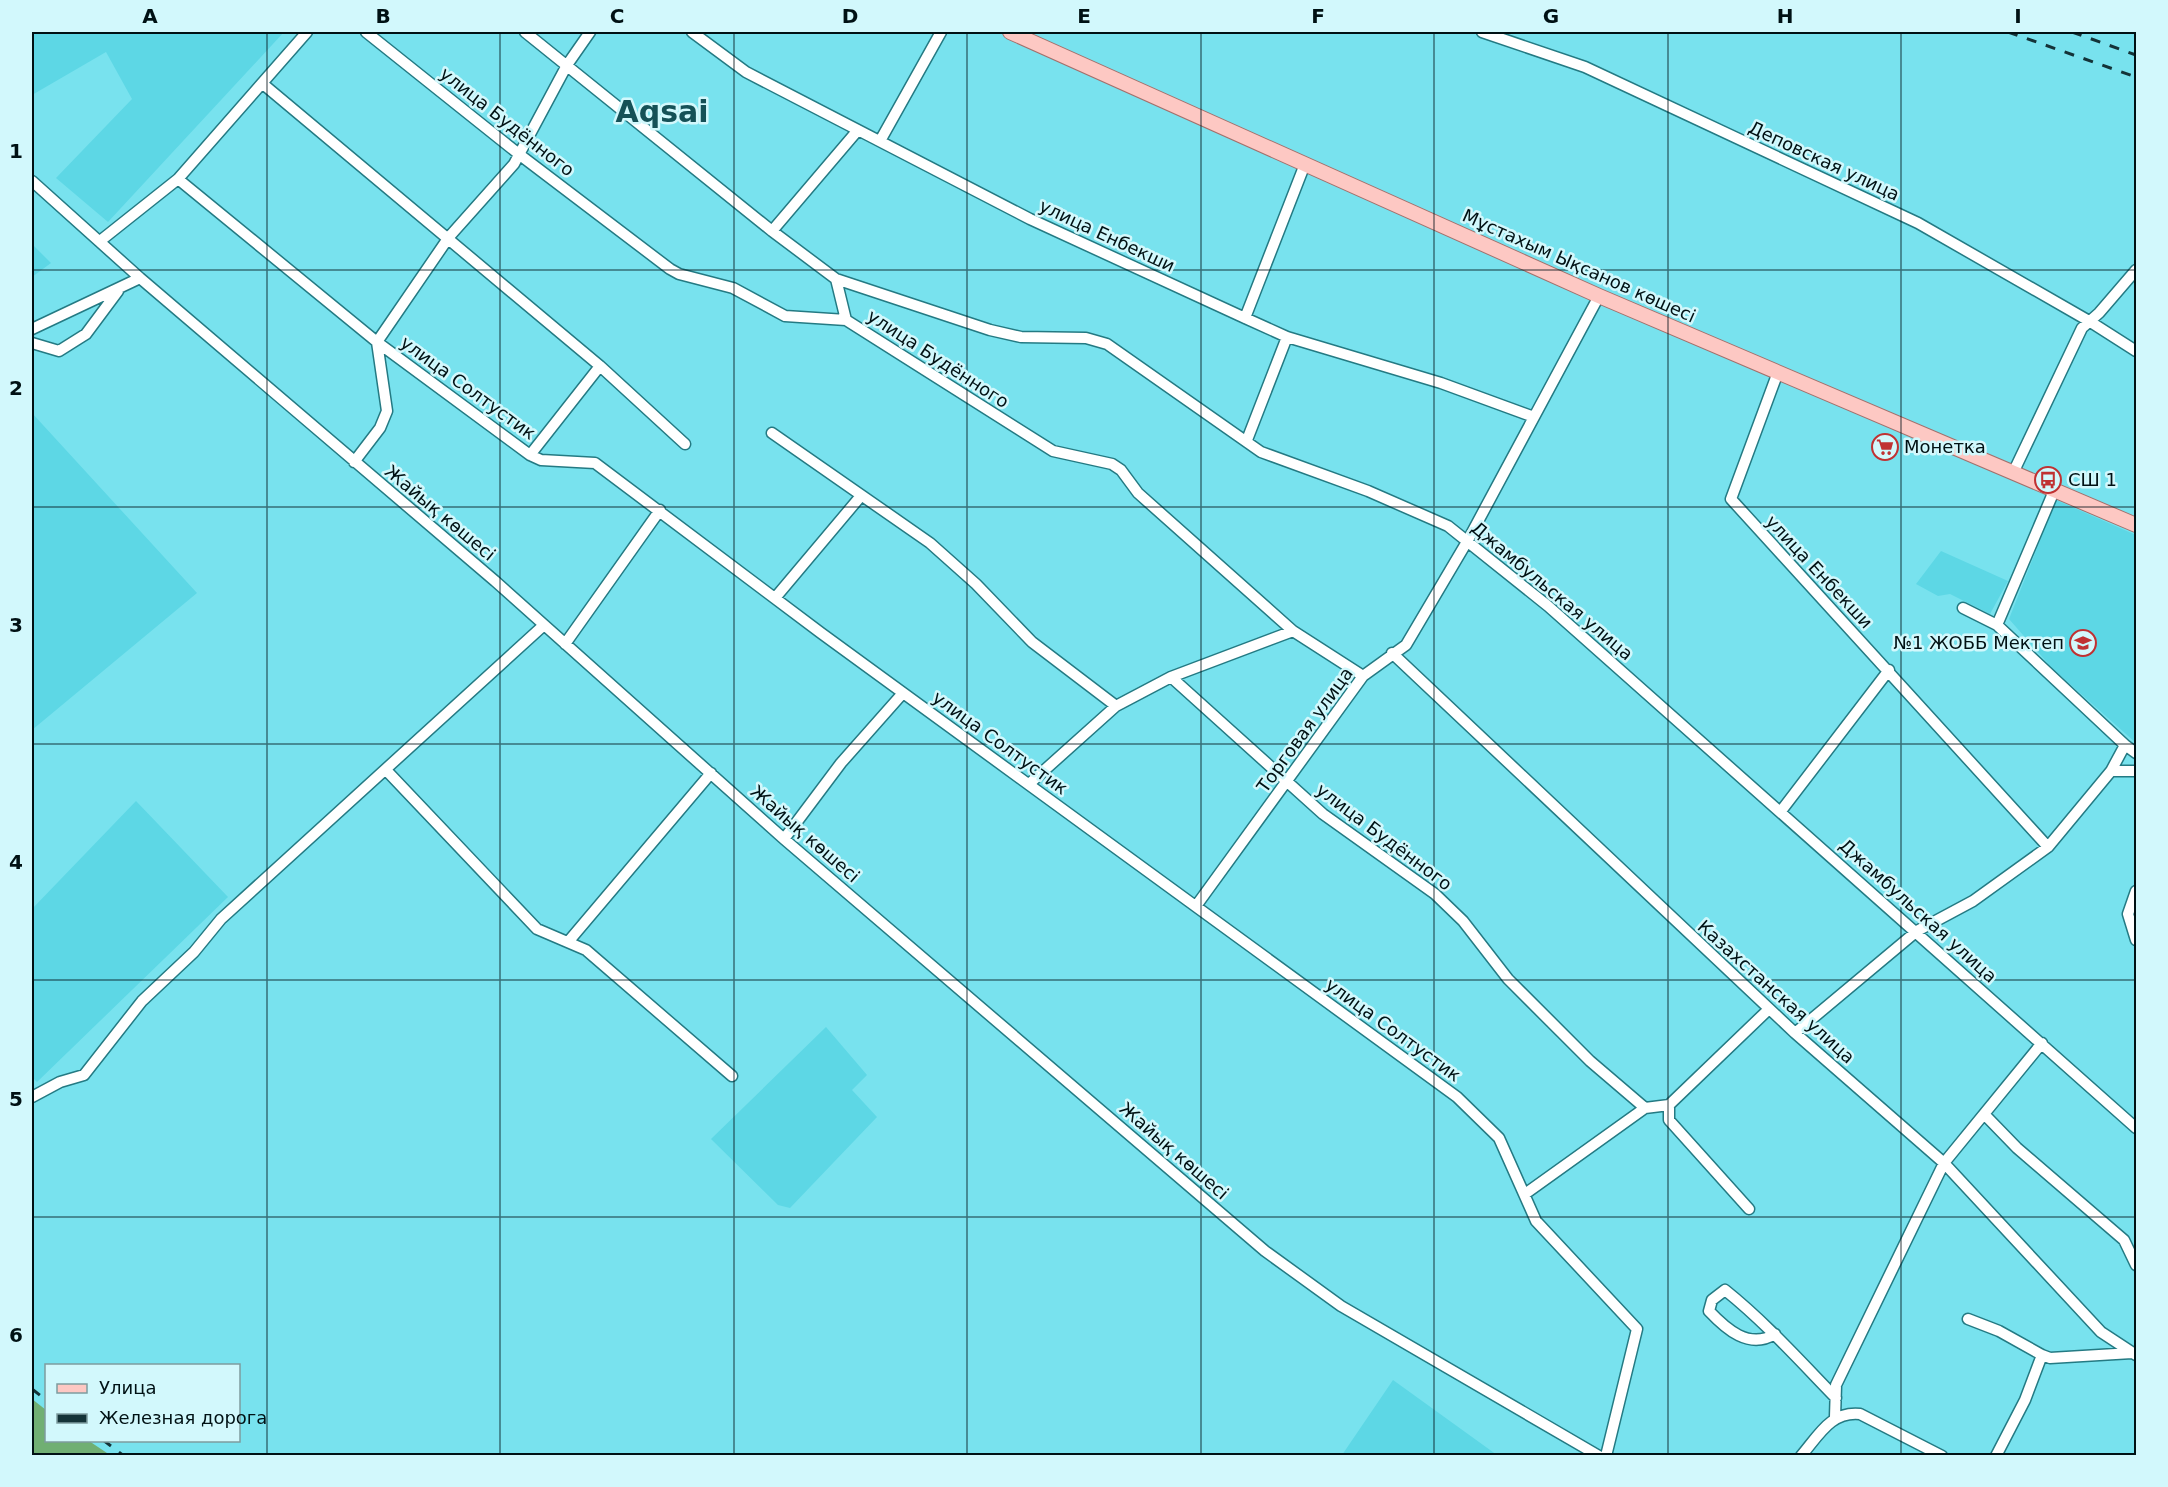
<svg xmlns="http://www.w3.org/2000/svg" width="2168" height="1487" font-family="'DejaVu Sans',sans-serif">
	<rect width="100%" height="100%" fill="#78e2ee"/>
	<path fill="#5dd7e5" d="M32 32H284L108 222 56 178 132 99 106 52 32 95Z
		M32 244 51 263 32 277Z
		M32 413 197 593 32 730Z
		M2056 500 2136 535V743L2052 668 2009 619Z
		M1941 551 2008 581 1990 614 1950 594 1938 596 1916 584Z
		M136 801 228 897 37 1082 32 1077V909Z
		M826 1027 867 1075 852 1090 877 1117 790 1208 778 1205 711 1139Z
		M1393 1380 1497 1455H1342Z"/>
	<path fill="#70af73" d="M32 1399 46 1410V1440L89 1441 110 1455H32Z"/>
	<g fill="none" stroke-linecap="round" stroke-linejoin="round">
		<defs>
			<path id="minor" d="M366 32 520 155 670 269 679 274 733 288 785 316 846 320 1053 451 1112 464 1121 470 1138 493 1293 631
				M525 32 772 231 836 279 990 330 1021 337 1086 338 1107 344 1261 452 1368 491 1448 526 1548 606 2136 1128
				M692 32 746 72 1030 219 1245 318 1287 337 1441 383 1534 417
				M1482 32 1585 67 1918 223 2089 321 2136 351
				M263 84 600 366 685 444
				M880 141 941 32
				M178 179 377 342 530 455 541 460 595 463 821 633 1457 1097 1499 1138 1536 1221 1637 1329 1606 1456
				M32 181 140 278 495 581 784 839 1265 1251 1341 1306 1599 1456
				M772 231 858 130
				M100 241 178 179 307 32
				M836 279 846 320
				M1245 318 1305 164
				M32 329 140 278
				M32 343 59 351 86 334 118 291
				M1778 372 1731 499 2048 847
				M772 433 930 543 976 584 1032 642 1116 706
				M1247 440 1287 337
				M530 455 600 366
				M354 462 380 428 387 411 377 342 449 237 514 164 567 65 590 32
				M2013 473 2082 328 2099 313 2136 270
				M775 598 860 497
				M1963 608 1997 625 2125 745
				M1997 625 2054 491
				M565 644 660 510
				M1392 653 1795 1033 1944 1163 2101 1332 2136 1355
				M1171 677 1323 814 1435 894 1463 921 1508 979 1590 1061 1645 1108
				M386 770 537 929 586 950 732 1076
				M2111 771H2136
				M1029 784 1116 706 1171 677 1293 631 1363 676
				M1781 811 1889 670
				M784 839 841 763 903 693
				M2136 891 2128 914 2136 940
				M1196 906 1363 676 1406 645 1468 540 1599 296
				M568 942 711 773
				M1795 1033 1917 931 1973 901 2048 847 2111 771 2125 745 2136 753
				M32 1097 60 1082 84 1075 142 1001 194 952 221 919 544 625
				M1669 1105V1120L1749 1209
				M1984 1114 2017 1148 2124 1240 2136 1265
				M1525 1194 1645 1108 1669 1105 1769 1009
				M1968 1319 1999 1331 2042 1355 2025 1400 1996 1456
				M1775 1334C1749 1350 1726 1329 1709 1311L1712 1300 1725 1290C1765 1322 1800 1361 1836 1398
				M2042 1355 2050 1358 2132 1353
				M1835 1417 1836 1385 1944 1163 2042 1043
				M1801 1456C1819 1435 1831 1411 1860 1414L1942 1456"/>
			<path id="major" d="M1010 32 1599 296 2136 525"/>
		</defs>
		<use href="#minor" stroke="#247a83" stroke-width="13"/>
		<use href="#major" stroke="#a3706c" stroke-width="16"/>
		<use href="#minor" stroke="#fff" stroke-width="10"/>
		<use href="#major" stroke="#fdc8c3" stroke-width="14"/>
		<path stroke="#143338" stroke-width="3" stroke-dasharray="10 10" stroke-linecap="butt" d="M2008 32 2136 77
			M2072 32 2136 55
			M32 1389 46 1400
			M103 1440 124 1456"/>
	</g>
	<path fill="none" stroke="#001114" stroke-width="1.5" stroke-opacity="0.55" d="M267 32V1456M500 32V1456M734 32V1456M967 32V1456M1201 32V1456M1434 32V1456M1668 32V1456M1901 32V1456M32 270H2136M32 507H2136M32 744H2136M32 980H2136M32 1217H2136"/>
	<defs>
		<symbol id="supermarket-ring" viewBox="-11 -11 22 22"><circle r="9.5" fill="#d2f8fc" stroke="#c03132" stroke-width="1.5"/><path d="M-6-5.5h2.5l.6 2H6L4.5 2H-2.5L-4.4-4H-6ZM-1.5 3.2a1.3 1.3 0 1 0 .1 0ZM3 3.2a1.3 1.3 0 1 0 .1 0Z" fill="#c03132"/></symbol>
		<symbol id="bus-ring" viewBox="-11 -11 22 22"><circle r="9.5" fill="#d2f8fc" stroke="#c03132" stroke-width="1.5"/><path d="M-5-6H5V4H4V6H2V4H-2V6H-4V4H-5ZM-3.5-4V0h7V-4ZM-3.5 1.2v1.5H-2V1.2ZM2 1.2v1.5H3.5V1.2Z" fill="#c03132"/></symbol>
		<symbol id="school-ring" viewBox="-11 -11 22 22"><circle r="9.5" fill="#d2f8fc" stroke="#c03132" stroke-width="1.5"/><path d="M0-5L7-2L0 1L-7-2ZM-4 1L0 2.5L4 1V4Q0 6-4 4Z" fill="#c03132"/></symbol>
	</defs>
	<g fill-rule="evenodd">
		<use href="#supermarket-ring" x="1870" y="432" width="30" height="30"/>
		<use href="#bus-ring" x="2033" y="465" width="30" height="30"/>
		<use href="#school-ring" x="2068" y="628" width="30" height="30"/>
	</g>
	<g text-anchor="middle" stroke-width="5" stroke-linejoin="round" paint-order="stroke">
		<g font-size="18" fill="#001114" stroke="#d2f8fc">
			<text transform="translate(507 122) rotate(38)" y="6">улица Будённого</text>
			<text transform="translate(1824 161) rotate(25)" y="6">Деповская улица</text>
			<text transform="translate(1107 236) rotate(25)" y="6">улица Енбекши</text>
			<text transform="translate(1579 266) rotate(24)" y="6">Мұстахым Ықсанов көшесі</text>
			<text transform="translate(938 359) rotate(33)" y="6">улица Будённого</text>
			<text transform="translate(468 388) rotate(36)" y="6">улица Солтустик</text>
			<text transform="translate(440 513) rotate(40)" y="6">Жайық көшесі</text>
			<text transform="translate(1819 572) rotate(47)" y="6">улица Енбекши</text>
			<text transform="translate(1552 591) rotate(40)" y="6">Джамбульская улица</text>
			<text transform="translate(1305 730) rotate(-54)" y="6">Торговая улица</text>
			<text transform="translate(1000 743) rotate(36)" y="6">улица Солтустик</text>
			<text transform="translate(805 834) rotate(41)" y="6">Жайық көшесі</text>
			<text transform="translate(1384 837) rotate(37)" y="6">улица Будённого</text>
			<text transform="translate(1918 911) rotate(42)" y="6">Джамбульская улица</text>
			<text transform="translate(1776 992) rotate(42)" y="6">Казахстанская улица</text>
			<text transform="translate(1393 1030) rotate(36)" y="6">улица Солтустик</text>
			<text transform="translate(1174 1151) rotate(41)" y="6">Жайық көшесі</text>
		</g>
		<g font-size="18" fill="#001114" stroke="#d2f8fc" text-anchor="start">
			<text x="1904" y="453">Монетка</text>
			<text x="2068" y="486">СШ 1</text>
			<text x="2064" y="649" text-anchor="end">№1 ЖОББ Мектеп</text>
		</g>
		<g font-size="30" font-weight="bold" fill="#155157" stroke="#d2f8fc">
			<text x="662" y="122">Aqsai</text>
		</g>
	</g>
	<rect width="2168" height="1487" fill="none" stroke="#d2f8fc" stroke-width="66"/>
	<rect x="45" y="1364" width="195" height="78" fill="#d2f8fc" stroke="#7e9c9f" stroke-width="1.5"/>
	<rect x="57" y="1384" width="30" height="9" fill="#fdc8c3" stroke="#7e9c9f" stroke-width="1.5"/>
	<text x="99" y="1394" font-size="18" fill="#001114">Улица</text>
	<rect x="57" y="1414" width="30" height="9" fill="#143338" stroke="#7e9c9f" stroke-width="1.5"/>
	<text x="99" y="1424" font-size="18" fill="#001114">Железная дорога</text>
	<rect x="33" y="33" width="2102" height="1421" fill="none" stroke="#001114" stroke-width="2"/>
	<g font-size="20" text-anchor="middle" font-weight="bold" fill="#001114">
		<text x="150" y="23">A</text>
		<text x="383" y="23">B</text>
		<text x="617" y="23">C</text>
		<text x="850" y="23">D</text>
		<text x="1084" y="23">E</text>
		<text x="1318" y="23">F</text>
		<text x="1551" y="23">G</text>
		<text x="1785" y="23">H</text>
		<text x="2018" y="23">I</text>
		<text x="16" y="158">1</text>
		<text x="16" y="395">2</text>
		<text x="16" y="632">3</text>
		<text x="16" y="869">4</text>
		<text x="16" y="1106">5</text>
		<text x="16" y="1342">6</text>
	</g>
</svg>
